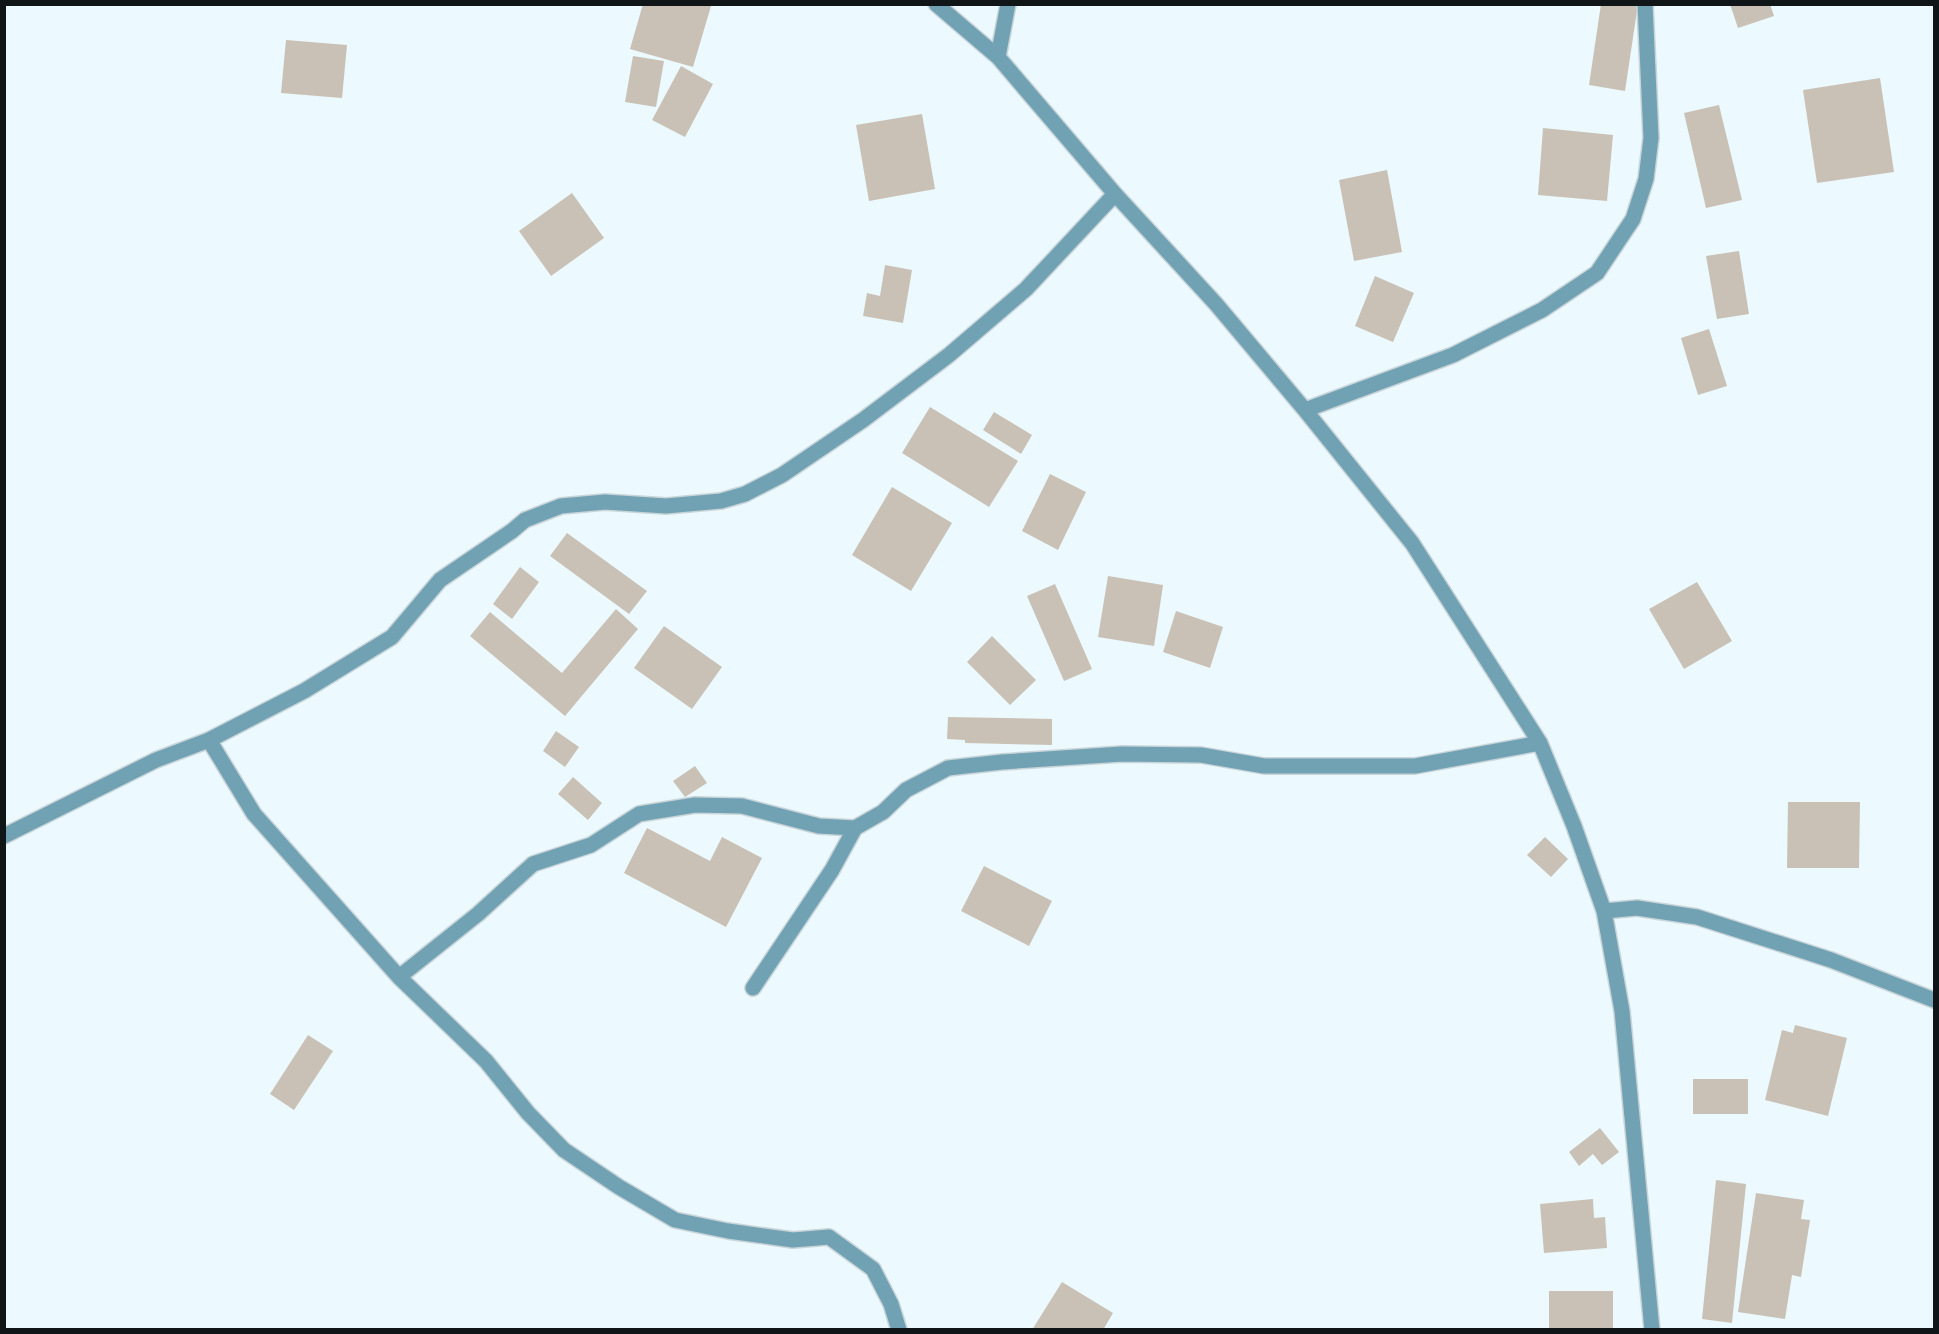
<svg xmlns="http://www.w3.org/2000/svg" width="1939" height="1334" font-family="Barlow,sans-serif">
	<rect width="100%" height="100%" fill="#ecf9fe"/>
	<path fill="#c9c1b5" d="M643 4 711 6 693 67 630 49Z
		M1601 4H1638L1625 91 1589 85Z
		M1730 4H1770L1774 16 1738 28Z
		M286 40 347 45 342 98 281 93Z
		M633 56 664 61 656 107 625 102Z
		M681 66 713 84 685 137 652 120Z
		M1880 78 1894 172 1817 183 1803 90Z
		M1719 105 1742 200 1706 208 1684 113Z
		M922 114 935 189 869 201 856 125Z
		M1543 128 1613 135 1607 201 1538 195Z
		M1387 170 1402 252 1354 261 1339 180Z
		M572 193 604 238 551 276 519 231Z
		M1739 251 1749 314 1717 319 1706 256Z
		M885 265 912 270 903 323 863 316 867 293 880 296Z
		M1375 276 1414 293 1393 342 1355 326Z
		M1709 329 1727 386 1698 395 1681 338Z
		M930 407 1018 461 989 507 902 453Z
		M994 412 1032 435 1021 454 983 430Z
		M1050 474 1086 492 1058 550 1022 531Z
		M892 487 952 523 911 591 852 555Z
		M567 533 647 591 629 614 550 556Z
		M520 567 539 582 512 619 493 604Z
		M1108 576 1163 585 1154 646 1098 637Z
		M1697 582 1732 641 1684 669 1649 609Z
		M1055 584 1092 669 1064 681 1027 596Z
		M616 609 638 629 565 716 470 636 490 612 562 673Z
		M1176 611 1223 627 1210 668 1163 652Z
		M664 626 722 667 692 709 634 668Z
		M992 636 1036 680 1010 705 967 662Z
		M948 717 1052 719V745L965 743V740L947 739Z
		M556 731 579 747 565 767 543 751Z
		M695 766 707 783 685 797 673 781Z
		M573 777 602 803 588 820 558 794Z
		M1788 802H1860L1859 868H1787Z
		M647 828 710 861 722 837 762 858 726 927 624 873Z
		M1545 837 1568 859 1551 877 1527 855Z
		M984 866 1052 901 1029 946 961 911Z
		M1795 1025 1847 1038 1828 1116 1765 1100 1782 1030 1793 1033Z
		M308 1035 333 1051 294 1110 270 1094Z
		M1693 1079H1748V1114H1693Z
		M1600 1128 1619 1152 1602 1165 1593 1154 1579 1166 1569 1152Z
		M1716 1180 1746 1184 1732 1323 1702 1319Z
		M1756 1193 1804 1200 1801 1219 1810 1220 1801 1277 1792 1275 1785 1319 1738 1312Z
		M1593 1199 1594 1218 1605 1217 1607 1248 1544 1253 1540 1204Z
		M1062 1282 1113 1313 1103 1330H1032Z
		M1549 1291H1613V1330H1549Z"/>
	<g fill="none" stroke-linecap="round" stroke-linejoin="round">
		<defs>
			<path id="minor" d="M936 4 998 57 1115 194 1216 304 1305 410 1412 543 1540 743 1574 826 1604 911 1622 1011 1652 1330
				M998 57 1008 4
				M1305 410 1453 355 1542 310 1597 273 1633 219 1646 179 1651 138 1645 4
				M209 740 254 814 399 977 486 1061 528 1113 564 1150 619 1187 675 1220 728 1231 793 1240 829 1237 873 1269 891 1304 899 1330
				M4 836 156 760 209 740 304 691 392 637 440 580 512 531 525 520 561 506 605 502 666 506 721 501 745 494 782 475 863 420 949 355 1026 289 1115 194
				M1604 911 1637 908 1697 917 1831 960 1934 1000
				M399 977 478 914 533 864 591 845 639 814 695 805 742 806 819 826 855 828 883 812 906 790 948 768 1002 762 1122 754 1201 755 1264 766H1415L1540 743
				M753 988 832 870 855 828"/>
		</defs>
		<use href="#minor" stroke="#c9d5d9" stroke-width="18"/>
		<use href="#minor" stroke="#71a2b4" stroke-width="15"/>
	</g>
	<rect width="1939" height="1334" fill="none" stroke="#101618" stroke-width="12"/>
</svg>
